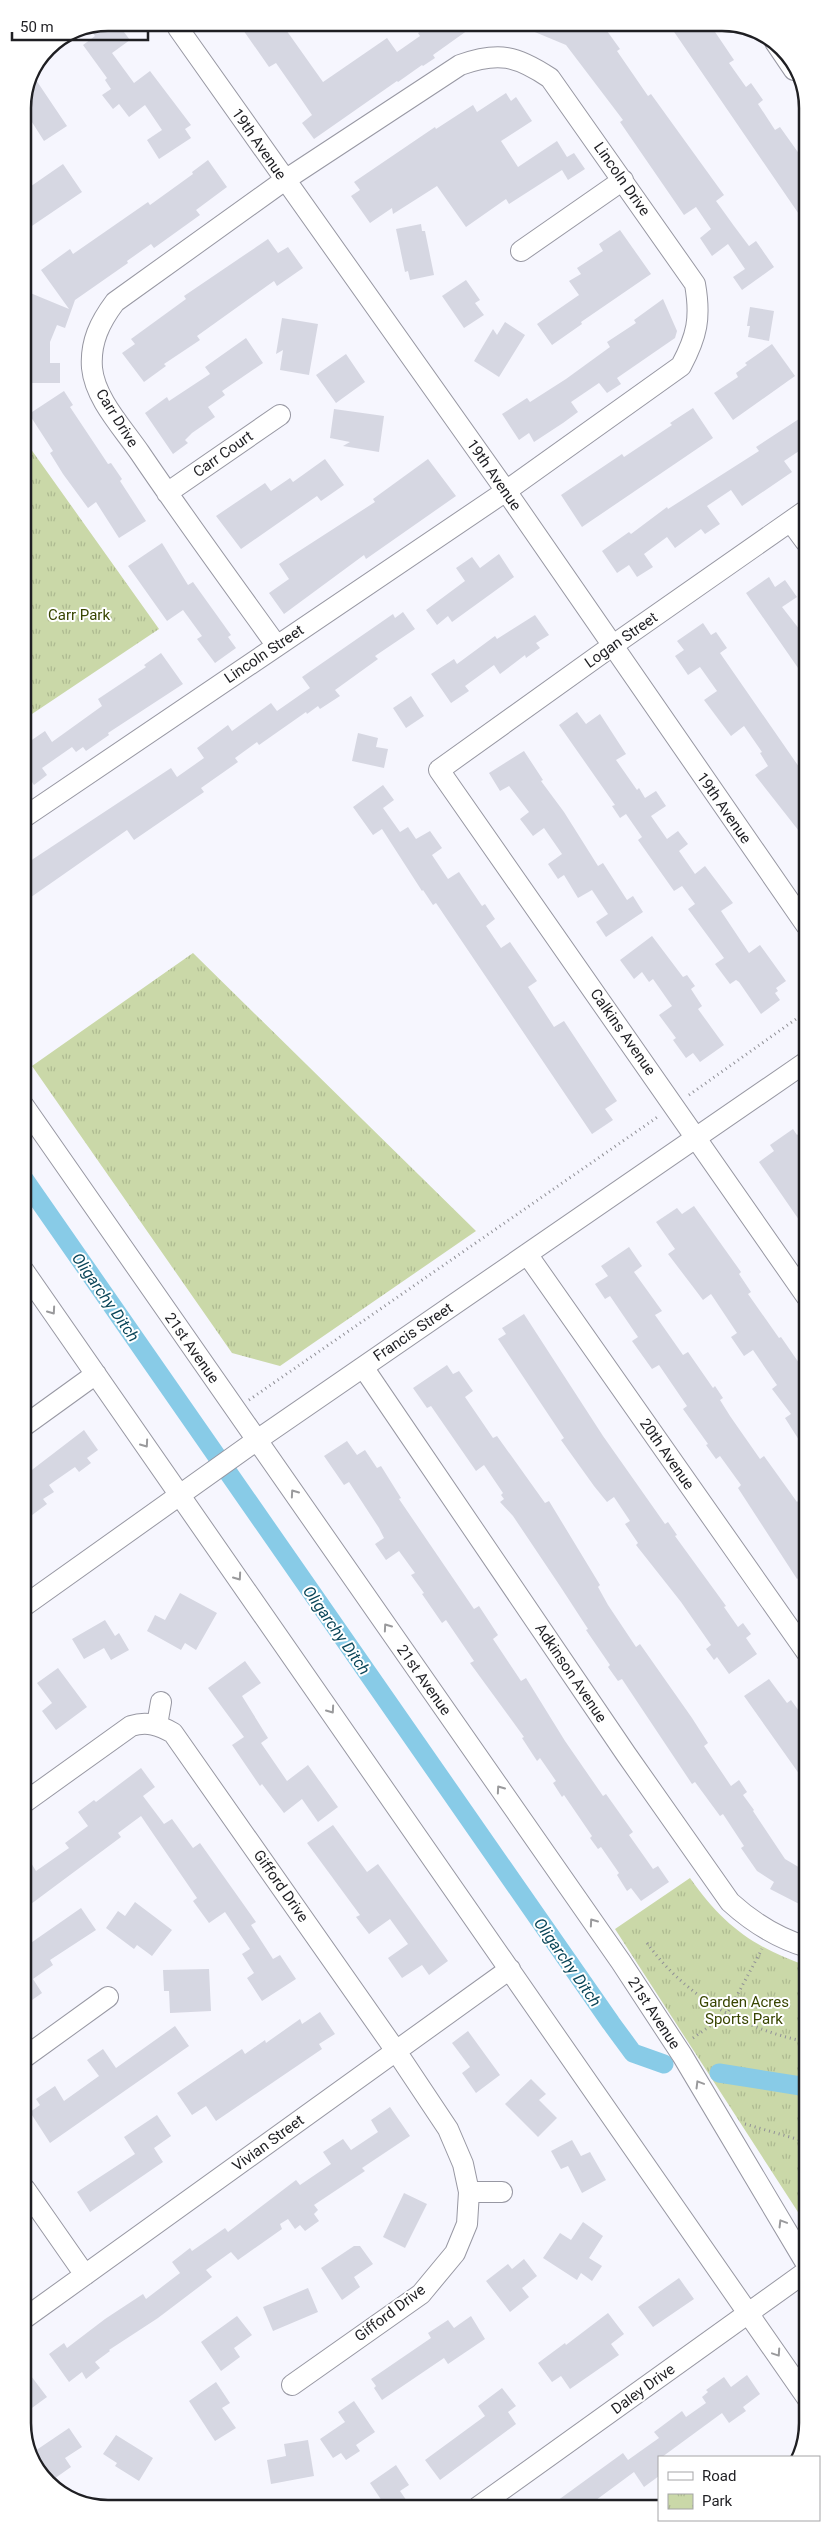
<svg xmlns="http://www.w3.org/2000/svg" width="830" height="2531" font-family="Roboto,sans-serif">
	<defs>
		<pattern id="park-tufts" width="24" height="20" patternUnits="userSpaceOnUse" patternTransform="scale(1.25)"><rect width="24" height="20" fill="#cad8a8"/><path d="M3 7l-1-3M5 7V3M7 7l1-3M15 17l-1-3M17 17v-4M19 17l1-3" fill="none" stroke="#adb990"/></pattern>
	</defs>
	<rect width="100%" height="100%" fill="#f6f6fe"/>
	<path fill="url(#park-tufts)" d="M23 438 159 629 23 720Z
		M193 953 476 1231 280 1366 232 1353 32 1066Z
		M690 1878C723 1925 753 1947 807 1966V2226L615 1929Z"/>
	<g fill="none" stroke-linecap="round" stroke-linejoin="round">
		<path stroke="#88cbe7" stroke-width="19" d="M24 1179 611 2023 633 2053 664 2064
			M719 2073 807 2087"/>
	</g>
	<path fill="#d6d7e2" d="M668 23H709L734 60 729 63 746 87 751 83 763 100 758 104 775 130 780 127 805 162V223Z
		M602 24 620 49 617 51 648 96 651 94 724 195 716 201 734 226 749 246 756 241 774 267 742 290 733 277 745 269 728 244 712 256 700 238 711 229 696 207 684 215 620 122 623 120 566 45 518 25Z
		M475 25 433 55 435 58 423 66 422 65 398 82 397 81 314 139 302 123 312 115 299 96 276 63 269 67 241 27H284L323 82 387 38 397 52 420 36 418 33 428 26Z
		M121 28 130 40 112 53 134 83 150 71 191 125 185 129 191 138 159 159 147 140 162 130 145 105 129 117 119 104 113 109 102 95 111 89 105 80 107 78 83 45 95 36 90 29Z
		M34 77 67 126 44 141 23 108V103Z
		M506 93 511 101 516 97 532 121 501 141 518 167 557 141 567 157 574 153 585 169 568 180 562 170 509 204 506 199 466 227 437 186 393 214 392 208 370 223 351 196 360 190 354 182 435 127 436 129 473 105 477 112Z
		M208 160 227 187 196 210 200 215 154 248 151 244 127 261 128 263 75 300 65 328 57 325 50 342V363H60V383H23V290L69 309 41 270 70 249 73 254 148 202 150 205 193 174 192 172Z
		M63 164 82 192 23 232V201L29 197 24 191Z
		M421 224 422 231H425L434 275 410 280 408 271 405 272 396 229Z
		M620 230 651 274 581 322 582 324 552 345 537 324 579 295 569 281 581 274 577 268 603 251 599 244Z
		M268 239 278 253 288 247 303 268 277 286 274 281 197 336 200 340 164 364 166 366 144 382 122 353 135 344 131 339 186 299 184 296Z
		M466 280 480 300 475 303 484 315 464 328 442 296Z
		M663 299 677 331 675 338 617 378 621 384 607 393 599 383 571 402 578 412 563 423 534 442 529 433 519 440 502 414 527 398 530 402 566 379 610 347 607 342 636 323 634 320Z
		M750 307 774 311 769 341 748 337 750 326H747Z
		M282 318 318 324 309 375 280 370 283 350 276 354Z
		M505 322 525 335 499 377 474 361 493 329 497 335Z
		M246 338 263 363 222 391 225 395 208 407 215 417 192 433 185 440 188 443 173 454 145 413 167 397 169 401 210 374 205 367Z
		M772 344 795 376 733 420 714 393 738 377 736 373 747 365 745 363Z
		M346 354 365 382 336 403 316 375Z
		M64 391 73 405 70 407 108 464 111 463 122 479 120 481 146 521 119 538 96 502 88 508 63 474 50 453 53 451 29 414Z
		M693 408 713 438 582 527 561 495 622 454 624 457 672 425 670 423Z
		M334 409 384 416 379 452 343 446 350 442 330 438Z
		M805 415V447L784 461 792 472 742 506 731 490 707 506 720 524 705 534 701 529 675 548 667 537 644 554 653 567 637 577 629 565 617 573 602 551 629 532 631 534 667 507 668 509 759 451 756 447Z
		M325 459 344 485 321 501 317 496 241 549 216 516 265 483 271 491 290 478 293 482Z
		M428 459 456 496 366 559 364 555 284 614 269 593 289 579 279 564 375 502 373 499Z
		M162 543 188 585 193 582 231 635 228 637 236 648 215 663 197 639 202 636 183 610 167 621 128 566Z
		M499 554 514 577 452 622 448 616 437 625 426 610 465 581 456 568 472 557 480 568Z
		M769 577 775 587 785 580 797 597 782 607 800 630 805 626V678L746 593Z
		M403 612 415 629 375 656 378 659 335 690 340 696 320 709 318 706 307 714 306 712 259 745 257 742 235 758 238 762 201 788 204 792 134 840 127 830 24 902V865L171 768 177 777 204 758 197 748 228 725 232 731 271 703 277 711 310 688 302 677 393 614 395 618Z
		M535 615 549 635 536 643 540 648 526 658 525 655 500 674 494 665 465 686 469 691 451 703 431 674 454 659 457 664 495 636 497 639Z
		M703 623 711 635 716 632 727 648 720 653 806 777V840L755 775 768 766 760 753 762 752 744 726 731 736 704 700 717 691 700 667 688 675 675 656 684 650 677 641Z
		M161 653 183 684 108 733 109 735 86 751 83 747 76 752 72 747 42 768 47 775 34 785 23 769V746L45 731 52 742 102 706 98 699 146 667 144 665Z
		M411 696 424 716 406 728 393 708Z
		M577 712 586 724 600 714 626 754 616 760 637 790 639 788 645 798 656 791 666 806 651 816 667 839 678 831 688 844 679 851 695 874 705 866 733 903 721 911 749 953 760 945 786 981 776 988 778 991 775 993 780 1000 761 1014 739 982 736 980 730 984 715 964 724 958 688 909 695 904 682 886 674 891 638 840 642 837 626 814 620 818 612 806 615 805 559 725Z
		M358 733 378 738 376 747 388 749 384 768 352 761Z
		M524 751 543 780 541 781 564 812 598 866 603 863 627 900 633 896 643 912 606 937 596 922 608 914 592 890 578 898 564 875 558 879 548 864 562 854 544 828 533 836 520 819 529 812 509 786 500 791 489 773Z
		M383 785 394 800 383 808 400 832 408 827 416 839 430 831 442 848 432 855 448 879 459 872 482 906 485 904 495 919 486 926 501 948 510 942 537 981 528 987 554 1027 564 1021 617 1101 605 1109 613 1120 592 1134 436 903 433 905 423 890 422 891 382 829 373 835 353 807Z
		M652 936 683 977 687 975 695 986 691 989 702 1006 698 1009 724 1045 700 1062 693 1053 686 1058 673 1040 676 1038 659 1015 672 1006 653 979 649 982 642 972 634 979 620 960Z
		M806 1128V1230L759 1162 774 1151 770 1145 793 1129 797 1135Z
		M694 1206 741 1272 739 1274 751 1292 748 1294 779 1338 781 1337 806 1373V1451L785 1418 791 1414 772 1389 777 1385 753 1350 744 1356 731 1337 737 1333 711 1294 703 1300 668 1254 675 1249 656 1222 677 1208 682 1214Z
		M629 1247 642 1266 634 1272 662 1311 655 1315 683 1355 688 1352 713 1388 715 1386 723 1398 720 1400 730 1416 760 1459 764 1456 797 1502 799 1500 806 1510V1572L797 1579 738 1488 741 1485 720 1456 716 1459 706 1445 708 1444 683 1409 687 1406 659 1365 652 1369 632 1341 638 1337 610 1296 605 1299 595 1284 608 1276 601 1266Z
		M524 1314 603 1436 665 1524 668 1522 677 1535 675 1536 726 1606 724 1607 738 1627 743 1623 751 1634 746 1638 757 1654 729 1674 717 1657 714 1660 706 1649 711 1645 681 1602 636 1545 638 1543 625 1524 630 1521 614 1497 607 1502 594 1486 561 1440 564 1438 498 1339 506 1334 502 1328Z
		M447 1365 453 1374 459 1371 473 1391 465 1397 493 1438 497 1436 545 1503 549 1501 600 1585 598 1587 608 1605 636 1647 640 1644 692 1718 708 1743 704 1746 731 1786 739 1780 747 1792 743 1795 754 1810 753 1811 785 1859 807 1872V1908L770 1889 774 1882 757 1871 741 1848 744 1846 723 1814 720 1816 695 1782 692 1784 622 1679 618 1681 608 1667 610 1665 586 1630 588 1629 560 1586 513 1516 500 1502 504 1499 501 1495 503 1493 484 1465 476 1471 431 1406 427 1408 413 1388Z
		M84 1430 98 1450 87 1458 91 1463 79 1472 75 1467 49 1485 54 1492 43 1499 47 1504 24 1521V1476Z
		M347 1441 357 1455 365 1450 377 1468 381 1466 401 1498 399 1499 474 1609 479 1606 498 1635 493 1639 521 1681 526 1678 565 1741 603 1796 606 1794 633 1832 629 1835 653 1869 658 1866 669 1882 641 1901 631 1888 627 1891 617 1875 619 1873 601 1847 598 1849 590 1838 592 1836 564 1795 562 1797 553 1783 556 1781 540 1758 537 1761 522 1738 524 1737 470 1663 474 1661 446 1620 442 1623 422 1594 424 1593 411 1575 415 1573 399 1551 386 1560 375 1544 384 1538 379 1528 349 1482 344 1485 324 1456Z
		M180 1593 217 1613 196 1650 185 1643 181 1650 147 1631 155 1615 165 1620Z
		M105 1620 115 1636 119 1633 129 1650 111 1660 104 1648 84 1659 72 1639Z
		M245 1661 261 1683 242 1696 268 1738 261 1743 287 1781 308 1765 338 1807 318 1822 302 1799 284 1813 262 1784 260 1786 232 1745 244 1737 208 1688Z
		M58 1668 87 1707 56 1730 42 1711 52 1703 37 1683Z
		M769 1679 787 1703 791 1700 807 1722V1785L744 1696Z
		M141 1768 155 1787 143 1796 164 1824 172 1819 193 1848 200 1843 256 1922 251 1925 273 1959 280 1955 296 1979 262 2001 247 1978 254 1973 242 1954 250 1949 225 1912 209 1923 193 1901 197 1898 141 1816 118 1833 121 1837 31 1904 25 1895V1853L36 1871 69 1848 65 1843 88 1826 78 1812 94 1800 96 1802Z
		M333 1825 367 1872 378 1864 448 1961 429 1975 422 1965 402 1978 388 1958 408 1944 390 1919 369 1934 356 1917 360 1915 307 1843Z
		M135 1902 172 1930 152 1956 137 1945 134 1949 106 1928 118 1911 125 1916Z
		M81 1908 96 1930 50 1960 53 1965 33 1979 42 1993 25 2005V1947Z
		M209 1969 211 2011 170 2013 169 1991H164L163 1970Z
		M320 2012 335 2034 319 2044 322 2049 216 2121 206 2106 192 2115 177 2093 242 2049 245 2054 265 2040 266 2043 300 2019 302 2024Z
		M175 2026 189 2046 50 2143 30 2112 40 2105 36 2099 55 2086 64 2101 99 2076 87 2060 103 2049 116 2068Z
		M468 2031 500 2075 476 2093 462 2073 470 2067 452 2043Z
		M531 2079 546 2094 539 2100 557 2118 538 2137 505 2104Z
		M390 2107 410 2136 362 2168 365 2171 314 2205 318 2210 314 2214 319 2221 305 2231 300 2225 295 2229 288 2219 280 2224 282 2229 238 2260 231 2252 206 2270 212 2277 158 2318 109 2350 110 2351 95 2362 100 2368 86 2379 82 2372 69 2382 49 2354 64 2343 67 2348 105 2319 143 2294 146 2299 180 2273 172 2262 190 2248 192 2251 225 2228 228 2232 296 2180 300 2185 331 2164 323 2152 343 2139 351 2150 378 2132 371 2120Z
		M157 2115 171 2136 154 2148 163 2162 90 2212 77 2192 135 2154 124 2137Z
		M572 2140 581 2156 590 2152 606 2180 582 2193 568 2166 561 2169 551 2151Z
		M404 2193 427 2204 405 2248 383 2237Z
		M583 2222 603 2236 589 2258 602 2266 592 2281 581 2273 577 2280 543 2258 560 2233 571 2240Z
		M354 2246H360L373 2264 354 2277 360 2287 342 2300 321 2268Z
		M524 2259 537 2276 522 2288 529 2297 510 2312 486 2281 508 2264 512 2269Z
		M679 2278 694 2299 653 2327 638 2307Z
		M308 2288 318 2312 273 2331 263 2307Z
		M608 2313 624 2334 611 2344 619 2355 570 2389 561 2376 552 2382 538 2363 565 2343 566 2345Z
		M237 2316 252 2335 234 2348 240 2357 221 2371 201 2342Z
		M471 2316 485 2339 448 2364 444 2358 382 2400 374 2388 376 2386 371 2379 431 2338 428 2333 448 2320 454 2328Z
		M25 2368 47 2397 25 2413Z
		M747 2375 760 2394 743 2407 746 2411 729 2423 722 2413 662 2457H659V2476L644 2487 634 2472 588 2506H550L623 2453 628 2460 659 2438 654 2432 682 2411 686 2417 706 2403 702 2397 708 2392 706 2390 724 2377 731 2387Z
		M216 2382 230 2403 222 2408 236 2428 215 2441 189 2401Z
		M502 2388 516 2406 508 2412 516 2424 440 2480 425 2460 485 2416 478 2406Z
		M354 2401 375 2432 356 2445 360 2451 346 2460 341 2453 333 2458 320 2439 345 2422 338 2412Z
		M69 2428 82 2447 65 2458 71 2467 51 2481 32 2453Z
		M116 2435 153 2458 139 2481 115 2466 117 2463 103 2454Z
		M308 2440 314 2476 271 2484 267 2460 286 2456 284 2444Z
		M396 2465 409 2485 400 2491 411 2507H386L370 2483Z"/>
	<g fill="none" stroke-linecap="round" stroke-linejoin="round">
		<defs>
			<path id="minor" d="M178 28 506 491 806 925
				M775 42 794 70
				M521 251 623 180
				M167 493 280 415
				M805 511 612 646 439 770 806 1296
				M791 522 805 541
				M23 818 506 491 681 366C697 336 701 318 695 284L550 78C517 56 499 51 460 65L285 180 115 302C100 322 90 342 92 368 95 399 123 428 140 453 184 518 231 582 277 646
				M24 1106 621 1962 682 2055 807 2265
				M527 1254 807 1653
				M24 1271 807 2398
				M363 1367 626 1754 730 1902C753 1923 777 1938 807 1947
				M24 1426 96 1374
				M24 1606 257 1440 806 1062
				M157 1725 161 1702
				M25 1802 131 1726C147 1721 159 1725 173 1733L396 2051 448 2129 463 2164 469 2192 467 2224 455 2253 421 2294 292 2385
				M25 2057 108 1997
				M25 2189 85 2275
				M469 2192H502
				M25 2318 510 1969
				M478 2507 807 2271"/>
		</defs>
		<use href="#minor" stroke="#9898a3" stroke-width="22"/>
		<path stroke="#909096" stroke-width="3" stroke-dasharray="1 4" stroke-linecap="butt" d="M24 1076 32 1088
			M689 1095 806 1012
			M249 1400 659 1116
			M647 1943C686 1997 743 2029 807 2042
			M693 2038 727 2014 762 1949
			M745 2124 807 2142
			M807 2162 805 2177 807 2219"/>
		<use href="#minor" stroke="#fff" stroke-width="20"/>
	</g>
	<defs><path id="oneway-chevron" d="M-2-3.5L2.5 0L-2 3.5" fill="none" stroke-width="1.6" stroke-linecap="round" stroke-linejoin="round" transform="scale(1.25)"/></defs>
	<g stroke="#9a9a9c">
		<use href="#oneway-chevron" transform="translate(52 1311) rotate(55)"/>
		<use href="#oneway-chevron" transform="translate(145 1444) rotate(55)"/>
		<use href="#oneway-chevron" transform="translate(294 1493) rotate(-125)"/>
		<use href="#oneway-chevron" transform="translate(238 1577) rotate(55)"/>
		<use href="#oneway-chevron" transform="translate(387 1627) rotate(-125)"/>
		<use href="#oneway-chevron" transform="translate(331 1710) rotate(55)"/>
		<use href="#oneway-chevron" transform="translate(500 1789) rotate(-125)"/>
		<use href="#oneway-chevron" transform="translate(593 1922) rotate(-125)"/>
		<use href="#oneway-chevron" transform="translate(699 2084) rotate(-121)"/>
		<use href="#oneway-chevron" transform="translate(782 2223) rotate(-121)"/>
		<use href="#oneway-chevron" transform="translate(777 2353) rotate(56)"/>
	</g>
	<g text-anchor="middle" stroke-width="4" stroke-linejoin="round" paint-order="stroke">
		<g font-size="15" fill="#1f1f23" stroke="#fff">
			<text transform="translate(259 144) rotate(55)" y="5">19th Avenue</text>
			<text transform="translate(622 179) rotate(55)" y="5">Lincoln Drive</text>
			<text transform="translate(117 418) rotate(58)" y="5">Carr Drive</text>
			<text transform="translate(223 454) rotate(-35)" y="5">Carr Court</text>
			<text transform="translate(494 475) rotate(55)" y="5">19th Avenue</text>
			<text transform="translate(621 640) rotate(-35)" y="5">Logan Street</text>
			<text transform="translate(264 654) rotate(-34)" y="5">Lincoln Street</text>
			<text transform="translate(724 808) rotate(55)" y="5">19th Avenue</text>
			<text transform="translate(623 1032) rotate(55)" y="5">Calkins Avenue</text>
			<text transform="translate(413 1332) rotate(-34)" y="5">Francis Street</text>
			<text transform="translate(192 1348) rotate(55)" y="5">21st Avenue</text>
			<text transform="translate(667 1454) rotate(55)" y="5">20th Avenue</text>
			<text transform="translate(571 1673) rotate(56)" y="5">Adkinson Avenue</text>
			<text transform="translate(424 1680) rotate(55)" y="5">21st Avenue</text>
			<text transform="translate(281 1886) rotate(55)" y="5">Gifford Drive</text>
			<text transform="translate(654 2013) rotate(57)" y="5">21st Avenue</text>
			<text transform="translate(268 2143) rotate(-36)" y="5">Vivian Street</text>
			<text transform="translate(390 2313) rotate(-37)" y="5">Gifford Drive</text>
			<text transform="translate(643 2389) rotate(-36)" y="5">Daley Drive</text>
		</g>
		<g font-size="15" fill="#384501" stroke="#fff">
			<text x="79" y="620">Carr Park</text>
			<text x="744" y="2007">Garden Acres<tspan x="744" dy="17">Sports Park</tspan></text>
		</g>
		<g font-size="16" font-style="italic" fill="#094558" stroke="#fff">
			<text transform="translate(106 1297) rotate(55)" y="6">Oligarchy Ditch</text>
			<text transform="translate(337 1630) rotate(55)" y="6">Oligarchy Ditch</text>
			<text transform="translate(568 1962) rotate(55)" y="6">Oligarchy Ditch</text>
		</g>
	</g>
	<path d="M0 0H830V2531H0ZM108 31H722A77 77 0 0 1 799 108V2423A77 77 0 0 1 722 2500H108A77 77 0 0 1 31 2423V108A77 77 0 0 1 108 31Z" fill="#fff" fill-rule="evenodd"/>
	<path fill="none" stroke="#1f1f23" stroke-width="2.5" d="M108 31H722A77 77 0 0 1 799 108V2423A77 77 0 0 1 722 2500H108A77 77 0 0 1 31 2423V108A77 77 0 0 1 108 31Z"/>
	<rect x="658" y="2456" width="162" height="65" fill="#ffffff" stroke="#a5a5a7"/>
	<rect x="668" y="2472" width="25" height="8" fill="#ffffff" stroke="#a5a5a7"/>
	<text x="702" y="2481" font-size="15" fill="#1f1f23">Road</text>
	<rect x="668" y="2494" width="25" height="15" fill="url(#park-tufts)" stroke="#a5a5a7"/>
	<text x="702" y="2506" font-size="15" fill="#1f1f23">Park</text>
	<path d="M12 32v8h136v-8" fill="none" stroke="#1f1f23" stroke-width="2.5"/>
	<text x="20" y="32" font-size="15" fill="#1f1f23" stroke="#ffffff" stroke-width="4" paint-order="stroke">50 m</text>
</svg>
